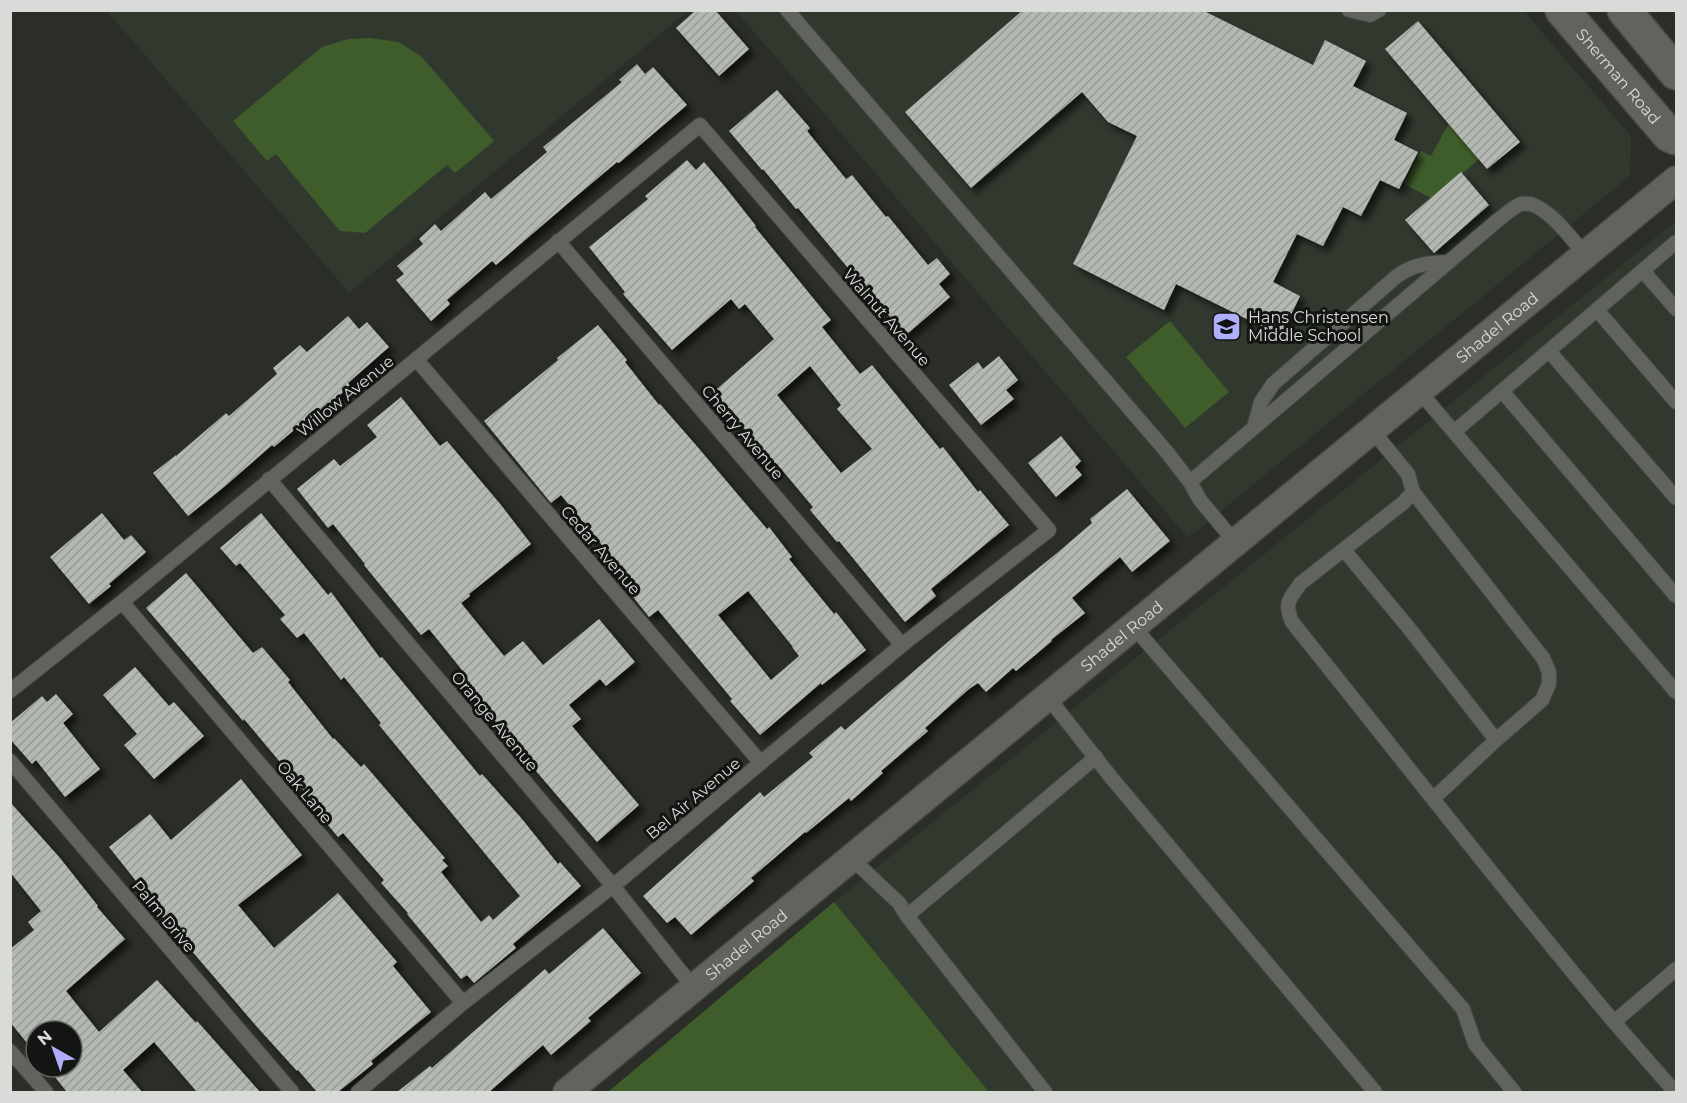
<svg xmlns="http://www.w3.org/2000/svg" width="1687" height="1103" font-family="Montserrat,sans-serif">
	<defs>
		<pattern id="building-hatch" width="6" height="6" patternUnits="userSpaceOnUse" patternTransform="scale(1.5)"><rect width="6" height="6" fill="#b4b8b2"/><path d="M-1 1l2-2M0 6l6-6M5 7l2-2" fill="none" stroke="#979a96"/></pattern>
		<filter id="shadow"><feDropShadow dx="5.5" dy="5.5" stdDeviation="3" flood-color="#0009"/></filter>
	</defs>
	<rect width="100%" height="100%" fill="#2a2d28"/>
	<path fill="#31382e" d="M107 11H688L349 293Z
		M736 11H1524L1631 136 1630 176 1188 538Z
		M1676 221V1092H989L834 902Z"/>
	<path fill="#3f5d2a" d="M370 38 399 42 421 56 494 141 455 173 447 165 365 233 340 231 276 154 267 161 233 121 322 47 348 39Z
		M1453 116 1486 153 1433 199 1404 184 1421 151 1431 156Z
		M1170 321 1229 392 1185 428 1126 357Z
		M834 902 989 1092H608Z"/>
	<path fill="url(#building-hatch)" fill-rule="evenodd" filter="url(#shadow)" d="M696 10H715L749 49 719 76 676 28Z
		M1023 10H1202L1313 65 1325 40 1366 61 1353 86 1407 113 1394 140 1418 152 1399 189 1380 180 1361 216 1343 207 1323 246 1297 234 1273 282 1300 296 1281 336 1176 284 1164 310 1073 264 1137 136 1108 122 1082 92 971 188 905 112Z
		M1418 21 1520 142 1487 169 1385 49Z
		M637 64 645 74 653 67 687 105 619 163 617 162 573 199 496 265 492 261 447 300 450 304 431 321 396 280 404 274 397 266 423 244 419 239 435 224 441 231 485 192 491 199 547 152 543 147 622 82 619 80Z
		M777 90 810 128 807 131 846 179 852 175 886 217 888 216 928 265 937 258 950 274 939 284 950 297 906 335 868 292 798 208 796 209 763 169 762 170 729 131Z
		M687 160 696 170 704 162 726 188 756 226 755 227 831 320 822 327 860 374 872 365 940 449 943 447 978 492 980 490 1009 525 931 589 936 596 905 622 839 541 837 542 810 510 813 507 777 464 776 465 742 426 739 428 710 395 774 339 745 304 739 309 731 299 672 350 623 294 625 292 589 247 648 199 645 196ZM810 366 841 405 837 409 872 449 841 473 777 395Z
		M1461 172 1489 205 1434 253 1405 220Z
		M348 316 359 329 367 322 389 347 348 383 350 386 315 417 313 414 274 447 272 445 224 487 188 516 153 473 176 455V456L226 413 229 416 277 374 273 368 300 345 307 352Z
		M598 325 627 360 625 362 659 405 660 404 695 444 767 529 769 527 792 557 789 559 834 614 836 612 866 650 822 685 821 683 760 735 730 701 732 699 658 610 649 617 626 588 633 583 561 495 551 503 484 421 558 360 557 358ZM748 591 793 647H792L799 656 771 680 718 615Z
		M999 356 1018 380 1006 390 1014 399 981 425 949 385 978 362 983 369Z
		M401 397 440 446 447 441 501 505 531 544 469 594 470 596 461 603 504 656 523 641 543 665 599 619 635 662 606 686 600 679 569 705 581 719 572 726 639 805 597 842 536 771 461 679 466 675 429 629 421 635 364 565 365 564 333 524 328 528 297 489 334 459 340 466 377 437 367 425Z
		M1061 436 1081 461 1075 467 1082 475 1056 497 1028 463Z
		M1127 489 1170 541 1132 572 1120 557 1072 598 1085 613 1051 640 1052 641 1016 671 1013 668 986 692 978 683 969 689 925 728 928 731 881 771 883 773 851 801 849 798 806 833 805 832 751 878 754 881 691 935 675 917 667 923 643 896 760 792 764 797 813 757 809 753 841 726 845 730 963 629 1057 553 1092 523 1090 519Z
		M102 513 124 540 131 535 146 552 109 584 111 586 89 604 50 557Z
		M261 513 328 595 331 592 380 658 382 657 480 776 482 774 522 819 558 864 560 862 581 886 513 944 516 948 474 983 467 975 461 979 407 914 408 913 381 883 384 880 343 833 338 837 313 807 316 805 244 719 243 721 146 608 186 573 253 653 262 647 290 680 288 682 333 739 334 738 361 767 364 764 445 858 442 860 448 866 441 872 481 922 489 915 493 920 520 896 379 725 381 723 344 677 341 680 304 633 297 638 280 619 285 615 240 563 236 566 220 548Z
		M135 667 169 706 174 702 204 736 154 779 124 745 137 734 103 695Z
		M56 694 73 714 63 723 100 769 65 797 36 760 32 764 10 739V723L42 696 47 702Z
		M241 779 302 855 238 905 274 948 338 893 397 962 393 966 431 1012 371 1061 373 1064 338 1092H317L298 1070 297 1071 258 1028 166 921 138 888 140 886 109 847 150 814 171 840Z
		M10 802 60 858 98 906 97 907 125 939 66 991 99 1032 157 980 196 1023 197 1021 260 1092H197L154 1042 123 1070 142 1092H67L47 1067H72V1031H36V1054L10 1022V949L34 930 28 922 41 911 10 872Z
		M603 928 641 973 588 1018 591 1021 551 1055 543 1045 489 1092H397L430 1066 432 1068 545 969 549 974Z"/>
	<g fill="none" stroke-linecap="round" stroke-linejoin="round">
		<defs>
			<path id="service" d="M787 10 1166 451 1190 482
				M1349 10 1370 15 1379 10
				M558 241 902 645
				M1643 271 1676 309
				M1597 310 1676 402
				M1549 351 1676 498
				M416 359 761 763
				M1419 391 1676 692
				M1502 391 1676 596
				M1254 427 1261 402 1273 384 1397 276C1414 264 1428 263 1448 262
				M1372 430 1408 474 1413 492 1403 503 1301 583C1289 599 1284 603 1292 622 1399 755 1504 891 1614 1022
				M1454 432 1676 242
				M269 479 613 886 693 987
				M1413 492 1543 658 1549 672V684L1542 700 1496 740 1434 798
				M1235 542 1200 500 1190 482 1498 220C1505 215 1514 206 1521 204 1543 198 1572 240 1585 254
				M1344 550 1408 627 1496 740
				M122 602 463 1003
				M1133 626 1463 1009 1475 1044 1514 1092
				M10 691 122 602 700 125 1049 530 902 645 613 886 463 1003 358 1092
				M1047 696 1110 776 1375 1092
				M10 761 292 1092
				M851 858 899 903 907 916 1045 1092
				M907 916 1096 757
				M10 1051 46 1092
				M1675 1092 1614 1022 1676 969"/>
			<g id="minor">
				<path id="s1" d="M567 1092 1676 180"/>
			</g>
			<g id="tertiary">
				<path id="s2" d="M1562 10 1669 135 1676 138"/>
				<path d="M1624 10 1676 73"/>
			</g>
		</defs>
		<use href="#service" stroke="#464845" stroke-width="16"/>
		<use href="#minor" stroke="#464845" stroke-width="30"/>
		<use href="#tertiary" stroke="#464845" stroke-width="36"/>
		<use href="#service" stroke="#60635e" stroke-width="14"/>
		<use href="#minor" stroke="#60635e" stroke-width="27"/>
		<use href="#tertiary" stroke="#60635e" stroke-width="33"/>
	</g>
	<defs>
		<symbol id="school-square" viewBox="-11 -11 22 22"><rect x="-9" y="-9" width="18" height="18" rx="4" fill="#aeaefa" stroke="#131512"/><path d="M0-5L7-2L0 1L-7-2ZM-4 1L0 2.5L4 1V4Q0 6-4 4Z" fill="#111"/></symbol>
	</defs>
	<g fill-rule="evenodd">
		<use href="#school-square" x="1210" y="310" width="33" height="33"/>
	</g>
	<g text-anchor="middle" stroke-width="6" stroke-linejoin="round" paint-order="stroke">
		<g font-size="16" fill="#d9dbd8" stroke="#131512">
			<text dy="6" stroke="none"><textPath href="#s2" startOffset="87">Sherman Road</textPath></text>
			<text transform="translate(887 317) rotate(49)" y="6">Walnut Avenue</text>
			<text dy="6" stroke="none"><textPath href="#s1" startOffset="1204">Shadel Road</textPath></text>
			<text transform="translate(345 396) rotate(-39)" y="6">Willow Avenue</text>
			<text transform="translate(743 432) rotate(50)" y="6">Cherry Avenue</text>
			<text transform="translate(601 550) rotate(49)" y="6">Cedar Avenue</text>
			<text dy="6" stroke="none"><textPath href="#s1" startOffset="718">Shadel Road</textPath></text>
			<text transform="translate(495 721) rotate(50)" y="6">Orange Avenue</text>
			<text transform="translate(305 792) rotate(50)" y="6">Oak Lane</text>
			<text transform="translate(693 798) rotate(-40)" y="6">Bel Air Avenue</text>
			<text transform="translate(164 916) rotate(50)" y="6">Palm Drive</text>
			<text dy="6" stroke="none"><textPath href="#s1" startOffset="232">Shadel Road</textPath></text>
		</g>
		<g font-size="16" fill="#d9dbd8" stroke="#131512" text-anchor="start">
			<text x="1248" y="323">Hans Christensen<tspan x="1248" dy="18">Middle School</tspan></text>
		</g>
	</g>
	<rect width="1687" height="1103" fill="none" stroke="#d9dbd8" stroke-width="24"/>
	<g transform="translate(54 1049) rotate(320)"><circle r="28" fill="#131512" stroke="#626461" stroke-width="1.5"/>
	<path d="M0-4.5L10 22L0 15L-10 22Z" fill="#aeaefa"/>
	<text y="-9" font-size="16" font-weight="bold" text-anchor="middle" fill="#d9dbd8">N</text>
	</g>
</svg>
